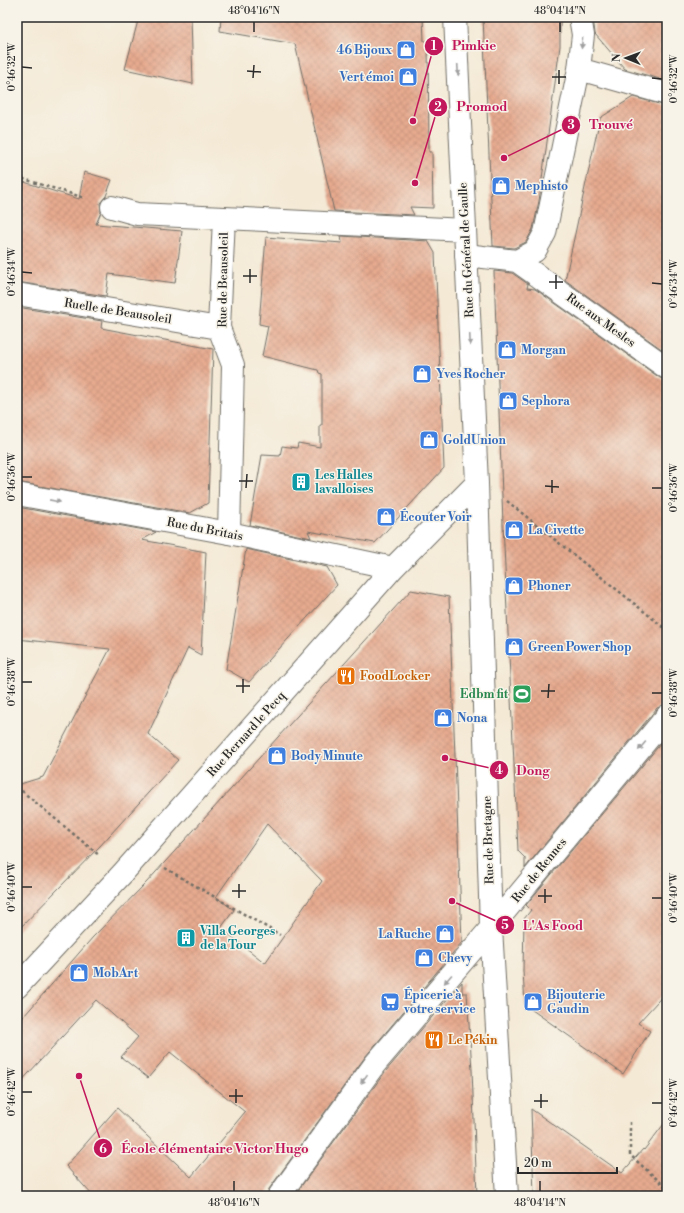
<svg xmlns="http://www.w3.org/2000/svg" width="684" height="1213" font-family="'Libre Bodoni',serif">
	<defs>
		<pattern id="building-cross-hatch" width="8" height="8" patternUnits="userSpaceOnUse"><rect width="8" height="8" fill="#e6aa8f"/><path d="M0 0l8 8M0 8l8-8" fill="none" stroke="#c5927c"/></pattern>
	</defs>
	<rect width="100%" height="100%" fill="#f7f3e8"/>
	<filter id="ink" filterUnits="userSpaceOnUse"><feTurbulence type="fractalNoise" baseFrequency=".025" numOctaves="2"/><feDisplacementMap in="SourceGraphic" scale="8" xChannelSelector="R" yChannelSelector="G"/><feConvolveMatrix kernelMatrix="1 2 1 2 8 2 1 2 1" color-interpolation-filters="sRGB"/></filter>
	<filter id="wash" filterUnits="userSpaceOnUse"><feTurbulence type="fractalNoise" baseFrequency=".012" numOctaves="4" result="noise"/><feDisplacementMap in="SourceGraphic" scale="16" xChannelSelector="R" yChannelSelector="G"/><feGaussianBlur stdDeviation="0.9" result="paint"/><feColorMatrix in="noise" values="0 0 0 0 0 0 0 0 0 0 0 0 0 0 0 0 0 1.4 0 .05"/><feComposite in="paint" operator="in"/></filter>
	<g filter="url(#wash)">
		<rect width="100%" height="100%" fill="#f4e9d5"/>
		<g id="blocks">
			<path fill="url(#building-cross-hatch)" fill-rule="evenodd" d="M139 17H191L193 84 125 69Z
				M221 17H423L424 41H428L429 152H432L433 208 410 207 414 215 334 211 295 44 220 31Z
				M483 17H560V46L539 201 533 229 526 242 514 248 493 246Z
				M593 17H667V81L625 69 595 34Z
				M633 97 667 106V353L565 280 600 118Z
				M84 172 112 180 106 196 100 203 101 212 96 224 182 231 175 283 109 274 106 296 17 282V209L24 182 79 199Z
				M341 236 428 241 435 253 444 468 375 543 308 531 311 538 250 525 262 455 280 456 282 446 297 448 298 443 320 447V425H322V374L319 373 318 370 262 356 268 326 259 324 266 237 342 243Z
				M494 271 512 273 528 284 527 288 535 289 660 378 667 380V704L657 708 525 868V858L518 851 503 524Z
				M17 307 102 321 101 328 213 349 208 503 190 513 17 482Z
				M17 507 156 532 142 540 206 552 201 655 188 648 148 734 178 760 100 846 17 931V785L43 777 110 649 17 639Z
				M246 549 327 567 337 585 249 682 226 669Z
				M411 590 449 597 462 942 365 1057 269 1189 267 1196H93L66 1166 117 1108 191 1177 245 1112 170 1052 148 1078 121 1057 138 1037 96 1000 17 1086V1024L93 937 146 883ZM267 824 322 881 265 963 221 928 234 910 216 897Z
				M667 736V991L638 1023 650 1031 623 1074 525 1005 523 971 524 919 531 910 526 905Z
				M462 982V993H467L472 1070 477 1196H294L385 1072Z
				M531 1109 622 1173 643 1149 644 1150 667 1120V1196H534Z"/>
		</g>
	</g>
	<g filter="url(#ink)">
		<use href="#blocks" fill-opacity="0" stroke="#716e66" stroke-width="1"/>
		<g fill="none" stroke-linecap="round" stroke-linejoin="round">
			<defs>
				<path id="street" d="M579 69 667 94
					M112 207 137 214 224 218
					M466 255 517 261 667 368
					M517 261 535 251 545 233 579 69 583 35 580 17
					M17 294 219 328
					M229 533 233 365 219 328 224 218 465 230"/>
				<path id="secondary" d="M455 17 477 483 491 928 507 1196
					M17 494 229 533 393 568
					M17 987 122 874 393 568 477 483
					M279 1196 375 1064 491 928 667 716"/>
			</defs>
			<use href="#street" stroke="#716e66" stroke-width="24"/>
			<use href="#secondary" stroke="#716e66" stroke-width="24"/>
			<path stroke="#716e66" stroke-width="2.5" stroke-dasharray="3 3" stroke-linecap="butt" d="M17 177 85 198
				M507 501 667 630
				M17 787 100 856
				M165 868 280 935
				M630 1122V1155L667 1188"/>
			<use href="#street" stroke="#fff" stroke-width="22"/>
			<use href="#secondary" stroke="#fff" stroke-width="22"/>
		</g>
		<defs><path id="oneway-solid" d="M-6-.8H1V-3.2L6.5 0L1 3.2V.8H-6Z"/></defs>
		<g fill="#a0a0a0">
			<use href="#oneway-solid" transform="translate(582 43) rotate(96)"/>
			<use href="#oneway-solid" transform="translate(458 70) rotate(87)"/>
			<use href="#oneway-solid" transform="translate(470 340) rotate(87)"/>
			<use href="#oneway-solid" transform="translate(55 501) rotate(11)"/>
			<use href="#oneway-solid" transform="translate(642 746) rotate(130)"/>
			<use href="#oneway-solid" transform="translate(448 979) rotate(131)"/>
			<use href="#oneway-solid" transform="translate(364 1079) rotate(126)"/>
		</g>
	</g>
	<path fill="none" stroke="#2b2b2b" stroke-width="1.5" d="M254 32V22M560 32V22M22 67 32 68M247 71 261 72M552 77H566M253 78 254 65M652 78 662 79M559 84V70M22 272 32 273M243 276H257M549 282H563M250 283V269M652 283 662 284M556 289V275M22 477H32M239 481H253M545 486 559 487M246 488 247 474M652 488H662M552 493V480M22 682H32M236 686H250M541 691H555M243 693V679M652 693H662M548 698 549 684M22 887H32M232 891H246M538 896H552M239 898V884M652 898H662M545 903V889M22 1092H32M229 1096H243M534 1101H548M236 1103V1089M652 1103H662M541 1108V1094M234 1191V1181M540 1191V1181"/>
	<defs>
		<symbol id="shop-square" viewBox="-11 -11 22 22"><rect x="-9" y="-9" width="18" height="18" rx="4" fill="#3f7fe0" stroke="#f7f3e8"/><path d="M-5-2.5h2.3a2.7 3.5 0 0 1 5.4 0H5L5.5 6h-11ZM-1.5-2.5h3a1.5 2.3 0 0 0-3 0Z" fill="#fff"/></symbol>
		<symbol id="building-square" viewBox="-11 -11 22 22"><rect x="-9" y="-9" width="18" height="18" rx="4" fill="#0f9aa8" stroke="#f7f3e8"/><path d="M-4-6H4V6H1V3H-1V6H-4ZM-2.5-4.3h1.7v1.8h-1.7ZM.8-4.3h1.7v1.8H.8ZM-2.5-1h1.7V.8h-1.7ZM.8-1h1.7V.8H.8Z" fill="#fff"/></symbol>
		<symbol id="restaurant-square" viewBox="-11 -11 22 22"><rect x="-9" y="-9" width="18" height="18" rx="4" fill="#e8710a" stroke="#f7f3e8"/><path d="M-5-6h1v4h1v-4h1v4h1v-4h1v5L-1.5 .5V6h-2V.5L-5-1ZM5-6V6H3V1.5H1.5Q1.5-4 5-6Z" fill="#fff"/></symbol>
		<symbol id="stadium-square" viewBox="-11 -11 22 22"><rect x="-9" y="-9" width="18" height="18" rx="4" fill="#2e9e5b" stroke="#f7f3e8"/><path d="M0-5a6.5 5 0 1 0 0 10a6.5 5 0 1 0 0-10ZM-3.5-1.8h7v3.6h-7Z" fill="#fff"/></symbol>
		<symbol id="supermarket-square" viewBox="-11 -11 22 22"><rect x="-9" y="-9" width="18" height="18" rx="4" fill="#3f7fe0" stroke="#f7f3e8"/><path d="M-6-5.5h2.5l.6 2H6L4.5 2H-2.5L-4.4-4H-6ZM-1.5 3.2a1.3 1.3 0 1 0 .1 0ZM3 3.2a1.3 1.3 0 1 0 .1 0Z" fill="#fff"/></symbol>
	</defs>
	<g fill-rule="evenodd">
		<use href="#shop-square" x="395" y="39" width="22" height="22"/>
		<use href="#shop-square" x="397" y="66" width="22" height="22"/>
		<use href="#shop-square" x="490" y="175" width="22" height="22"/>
		<use href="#shop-square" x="496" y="339" width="22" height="22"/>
		<use href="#shop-square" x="411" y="363" width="22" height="22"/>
		<use href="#shop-square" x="497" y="390" width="22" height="22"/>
		<use href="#shop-square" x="418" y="429" width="22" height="22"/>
		<use href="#building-square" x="290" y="471" width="22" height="22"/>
		<use href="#shop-square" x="375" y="506" width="22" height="22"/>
		<use href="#shop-square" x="503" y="519" width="22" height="22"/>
		<use href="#shop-square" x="503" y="575" width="22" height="22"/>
		<use href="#shop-square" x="503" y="636" width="22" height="22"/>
		<use href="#restaurant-square" x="335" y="665" width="22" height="22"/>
		<use href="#stadium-square" x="511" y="683" width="22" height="22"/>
		<use href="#shop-square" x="432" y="707" width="22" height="22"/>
		<use href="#shop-square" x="266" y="745" width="22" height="22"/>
		<use href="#shop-square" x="434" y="923" width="22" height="22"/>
		<use href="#building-square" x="175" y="927" width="22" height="22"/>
		<use href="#shop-square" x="413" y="947" width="22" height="22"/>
		<use href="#shop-square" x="68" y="962" width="22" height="22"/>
		<use href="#supermarket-square" x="379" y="991" width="22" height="22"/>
		<use href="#shop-square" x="522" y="991" width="22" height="22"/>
		<use href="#restaurant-square" x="423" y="1029" width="22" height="22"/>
	</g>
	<g text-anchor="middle" stroke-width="3" stroke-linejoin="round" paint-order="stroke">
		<g font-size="12" font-weight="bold" fill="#366cbe" stroke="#f7f3e8" text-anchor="start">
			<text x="392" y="54" text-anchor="end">46 Bijoux</text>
			<text x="394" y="81" text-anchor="end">Vert émoi</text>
			<text x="515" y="190">Mephisto</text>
			<text x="521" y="354">Morgan</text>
			<text x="436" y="378">Yves Rocher</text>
			<text x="522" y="405">Sephora</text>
			<text x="443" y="444">GoldUnion</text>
			<text x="400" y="521">Écouter Voir</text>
			<text x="528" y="534">La Civette</text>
			<text x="528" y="590">Phoner</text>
			<text x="528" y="651">Green Power Shop</text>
			<text x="457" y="722">Nona</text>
			<text x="291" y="760">Body Minute</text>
			<text x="431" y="938" text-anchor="end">La Ruche</text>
			<text x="438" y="962">Chevy</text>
			<text x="93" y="977">MobArt</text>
			<text x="404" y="999">Épicerie à<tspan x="404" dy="14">votre service</tspan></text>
			<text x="547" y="999">Bijouterie<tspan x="547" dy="14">Gaudin</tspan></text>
		</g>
		<g font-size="12" fill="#2b2b2b" stroke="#f7f3e8">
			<text transform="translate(466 250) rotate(-93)" y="4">Rue du Général de Gaulle</text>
			<text transform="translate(223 280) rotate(-89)" y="4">Rue de Beausoleil</text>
			<text transform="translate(118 311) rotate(9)" y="4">Ruelle de Beausoleil</text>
			<text transform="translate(601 320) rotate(36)" y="4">Rue aux Mesles</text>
			<text transform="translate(205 529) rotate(11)" y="4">Rue du Britais</text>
			<text transform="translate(246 734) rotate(-48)" y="4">Rue Bernard le Pecq</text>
			<text transform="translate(488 840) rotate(-92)" y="4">Rue de Bretagne</text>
			<text transform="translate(539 870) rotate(-51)" y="4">Rue de Rennes</text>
		</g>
		<g font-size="12" font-weight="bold" fill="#0d838f" stroke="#f7f3e8" text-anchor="start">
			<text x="315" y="479">Les Halles<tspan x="315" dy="14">lavalloises</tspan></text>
			<text x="200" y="935">Villa Georges<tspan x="200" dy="14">de la Tour</tspan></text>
		</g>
		<g font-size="12" font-weight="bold" fill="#c56008" stroke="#f7f3e8" text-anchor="start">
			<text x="360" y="680">FoodLocker</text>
			<text x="448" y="1044">Le Pékin</text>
		</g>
		<g font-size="12" font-weight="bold" fill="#27864d" stroke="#f7f3e8" text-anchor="end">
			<text x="508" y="698">Edbm fit</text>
		</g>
	</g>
	<path fill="none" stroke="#c2185b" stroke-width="1.5" d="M413 121L434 46M415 183L438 107M504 158L571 125M445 758L499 770M452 901L505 925M79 1076L103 1148"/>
	<g fill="#c2185b" stroke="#f7f3e8" stroke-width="1.5">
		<circle cx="413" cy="121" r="4"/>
		<circle cx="415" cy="183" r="4"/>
		<circle cx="504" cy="158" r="4"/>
		<circle cx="445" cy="758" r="4"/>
		<circle cx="452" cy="901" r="4"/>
		<circle cx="79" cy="1076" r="4"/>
		<circle cx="434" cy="46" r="10"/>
		<circle cx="438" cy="107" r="10"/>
		<circle cx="571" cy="125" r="10"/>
		<circle cx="499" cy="770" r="10"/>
		<circle cx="505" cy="925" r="10"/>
		<circle cx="103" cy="1148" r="10"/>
	</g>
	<g font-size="12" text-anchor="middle" font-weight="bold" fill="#fff">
		<text x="434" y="50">1</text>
		<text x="438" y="111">2</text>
		<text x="571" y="129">3</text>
		<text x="499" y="774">4</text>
		<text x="505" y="929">5</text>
		<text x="103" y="1153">6</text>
	</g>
	<g font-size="13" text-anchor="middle" font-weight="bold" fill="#c2185b" stroke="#f7f3e8" stroke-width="3" stroke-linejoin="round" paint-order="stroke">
		<text x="474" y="50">Pimkie</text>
		<text x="482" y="111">Promod</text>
		<text x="611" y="129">Trouvé</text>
		<text x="533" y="775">Dong</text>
		<text x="553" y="930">L'As Food</text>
		<text x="215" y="1153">École élémentaire Victor Hugo</text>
	</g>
	<rect width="684" height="1213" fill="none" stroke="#f7f3e8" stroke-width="44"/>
	<g transform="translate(626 58) rotate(271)" stroke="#f7f3e8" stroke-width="3" paint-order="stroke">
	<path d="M0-3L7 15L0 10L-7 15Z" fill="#2b2b2b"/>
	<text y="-6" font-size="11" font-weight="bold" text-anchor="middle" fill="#2b2b2b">N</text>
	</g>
	<path d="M518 1167v6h99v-6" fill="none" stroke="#2b2b2b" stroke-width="2"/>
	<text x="524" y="1167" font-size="12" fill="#2b2b2b" stroke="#f7f3e8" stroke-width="3" paint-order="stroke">20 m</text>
	<rect x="22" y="22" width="640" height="1169" fill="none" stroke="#2b2b2b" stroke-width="1.5"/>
	<g font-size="10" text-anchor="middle" fill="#2b2b2b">
		<text x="254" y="14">48°04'16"N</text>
		<text x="560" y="14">48°04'14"N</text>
		<text transform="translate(11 67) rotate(-90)" y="4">0°46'32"W</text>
		<text transform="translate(673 79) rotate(-90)" y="4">0°46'32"W</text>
		<text transform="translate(11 272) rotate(-90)" y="4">0°46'34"W</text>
		<text transform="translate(673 284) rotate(-90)" y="4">0°46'34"W</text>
		<text transform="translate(11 477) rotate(-90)" y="4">0°46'36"W</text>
		<text transform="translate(673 488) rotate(-90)" y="4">0°46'36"W</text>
		<text transform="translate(11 682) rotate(-90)" y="4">0°46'38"W</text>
		<text transform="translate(673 693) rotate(-90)" y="4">0°46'38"W</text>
		<text transform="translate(11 887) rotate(-90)" y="4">0°46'40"W</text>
		<text transform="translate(673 898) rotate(-90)" y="4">0°46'40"W</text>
		<text transform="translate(11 1092) rotate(-90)" y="4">0°46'42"W</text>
		<text transform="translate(673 1103) rotate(-90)" y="4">0°46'42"W</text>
		<text x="234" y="1206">48°04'16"N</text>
		<text x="540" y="1206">48°04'14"N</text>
	</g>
</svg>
